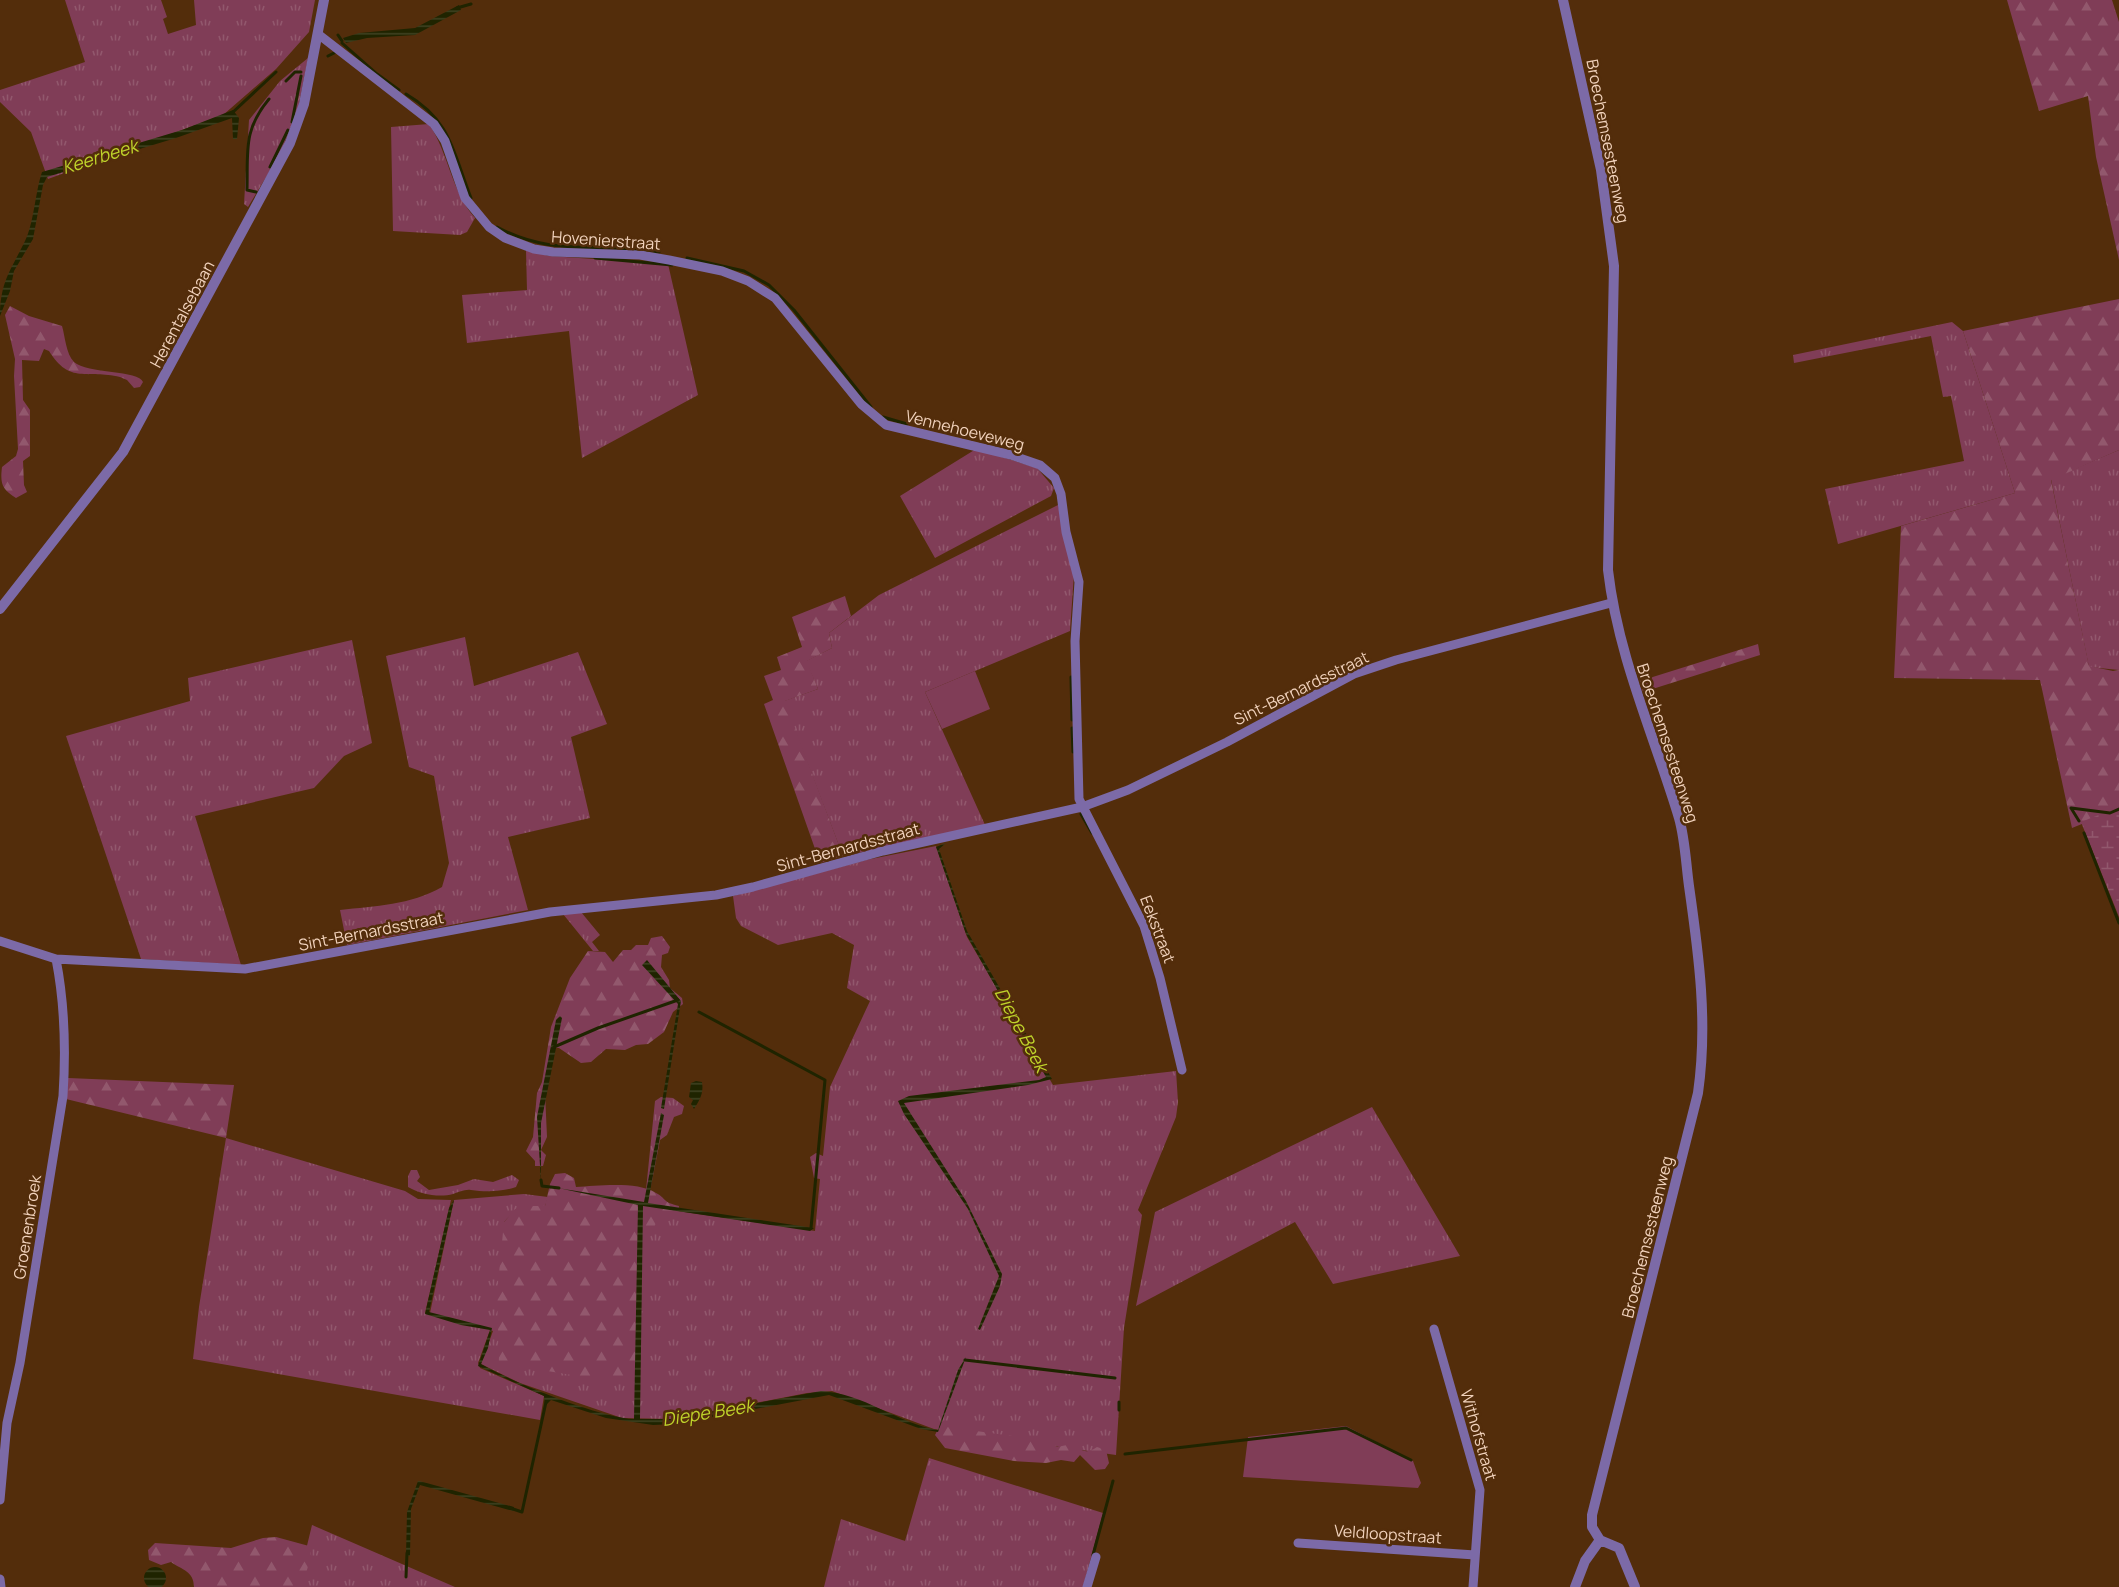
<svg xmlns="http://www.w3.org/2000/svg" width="2119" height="1587" font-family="Manrope,sans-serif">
	<defs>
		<pattern id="grass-tufts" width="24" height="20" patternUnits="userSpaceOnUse" patternTransform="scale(1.5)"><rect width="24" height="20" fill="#803d57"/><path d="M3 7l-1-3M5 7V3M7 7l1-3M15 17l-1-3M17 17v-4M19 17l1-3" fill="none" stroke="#92586d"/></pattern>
		<pattern id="forest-firs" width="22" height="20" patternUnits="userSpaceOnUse" patternTransform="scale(1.5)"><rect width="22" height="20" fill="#803d57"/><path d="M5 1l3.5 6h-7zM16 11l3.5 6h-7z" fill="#92586d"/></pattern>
		<pattern id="wetland-marsh" width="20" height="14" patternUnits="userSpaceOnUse" patternTransform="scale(1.5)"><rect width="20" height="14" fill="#803d57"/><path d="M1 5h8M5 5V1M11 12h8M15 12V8" fill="none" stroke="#92586d"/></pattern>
		<pattern id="water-rules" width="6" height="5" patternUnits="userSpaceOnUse" patternTransform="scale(1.5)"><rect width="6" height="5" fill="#1f2400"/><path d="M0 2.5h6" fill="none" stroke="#404323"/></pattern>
	</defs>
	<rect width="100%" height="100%" fill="#532d0b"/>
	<path fill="url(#grass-tufts)" d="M65 0H161L167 17 163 19 168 34 196 25 194 0H315L309 32 276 69 223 115 48 179 31 132 0 102V90L85 62Z
		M308 58 298 109 280 154 248 207 244 204 249 120 280 81Z
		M429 124C449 154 451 191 475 218L467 232 460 235 393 231 391 127Z
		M526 250 549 256 668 264 698 395 582 458 569 331 467 343 462 295 527 290Z
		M1952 322 1963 331 2015 493 1838 544 1825 489 1964 461 1951 396 1943 397 1931 336 1794 363 1793 355Z
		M976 449 1037 468 1054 488 1051 496 935 558 900 496Z
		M2119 450V670L2089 667 2051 479Z
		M1058 505 1074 574 1070 631 925 692 986 827 843 856 784 701 818 689 806 661 832 648 829 633 879 595Z
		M465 637 474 686 578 652 607 724 571 737 590 818 508 837 528 910 347 945 340 910C376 906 410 905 442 887L449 863 434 776 409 767 386 656Z
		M352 640 372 743 344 756 314 788 195 816 241 965 141 959 66 736 190 701 188 678Z
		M936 846 967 937 1053 1085 1176 1071 1178 1102 1176 1117 1138 1210 1142 1215 1124 1328 1116 1455 934 1429 832 1391 807 1393 672 1419 622 1418 520 1383 481 1364 493 1331 490 1330 478 1363 480 1368 544 1396 540 1420 193 1359 199 1307 226 1138 405 1191 418 1199 451 1200 425 1313H430L454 1200 524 1194 548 1197 545 1206C525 1206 517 1207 504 1222L643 1206 815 1231 820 1179 814 1178 810 1157 816 1153 823 1156 830 1087 870 1001 847 988 854 945 832 933 778 945 741 926 736 918 733 896 866 860Z
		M581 912 600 935 592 942 599 951H593L563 914Z
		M661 1097 673 1098 684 1106 682 1114 674 1117 667 1135 660 1140 651 1186 646 1190 655 1101Z
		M1372 1107 1460 1256 1333 1284 1295 1222 1136 1306 1155 1212Z
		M411 1170H417L420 1177 417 1181 429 1190 458 1185 474 1179 493 1182 512 1175 519 1180 516 1187C502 1192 485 1192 471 1190 465 1189 459 1192 453 1194 439 1198 420 1194 408 1187V1176Z
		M929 1458 1103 1513 1083 1587H824L841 1519 905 1541Z
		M312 1525 455 1587H297Z"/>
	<path fill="url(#forest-firs)" d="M2007 0H2112L2119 22V260L2096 157 2088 96 2039 111Z
		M2119 299V450L2051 480 2089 666 2113 671 2119 670V809L2072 828 2040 680 1894 678 1901 526 2015 493 1963 331Z
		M10 306 29 316 62 326C65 336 66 354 74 362 87 374 139 370 143 382L140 387 134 388 127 380 120 377C87 369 70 385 49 351L44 349 39 361 22 360 23 400 30 410V456L23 461 24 485 27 492 16 498C2 489 0 484 2 467L16 456 18 449 14 376 15 359 5 315Z
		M845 596 851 616 829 633 832 648 807 661 818 689 785 701 843 856 820 863 764 704 773 700 764 676 781 670 777 657 802 647 792 617Z
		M1758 644 1760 655 1643 692 1640 681Z
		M662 936 670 947 668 953 662 955 661 967 669 980 670 988 682 998 683 1004 673 1012 664 1032 648 1044 636 1045 625 1050 606 1049 591 1062 581 1063 559 1048H554L545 1093 547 1137 541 1150 546 1155 543 1166H535V1161L526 1151 533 1137 537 1093 542 1082 551 1027 570 978 588 951 605 952 613 962 623 950H631L636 945H648L651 938Z
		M68 1078 234 1085 226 1138 66 1099Z
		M565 1173 574 1178 576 1187C598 1186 637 1181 656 1193 667 1199 662 1202 679 1206L678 1216 669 1215 656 1223 644 1251 645 1275 641 1311 645 1335 641 1352 645 1370 642 1383 602 1380 499 1363 497 1294 504 1222 515 1209 525 1206H545L550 1184 555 1174Z
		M947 1427 1048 1441 1057 1447 1072 1444C1082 1450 1085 1455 1097 1447L1106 1450 1109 1463 1105 1469 1095 1470 1080 1455 1074 1462 1061 1460 1046 1463 1014 1461 945 1448 935 1435 938 1429Z
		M276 1537 309 1546 311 1556 302 1587H194C194 1571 182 1570 171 1562L161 1565 149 1560 148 1550 155 1543 231 1548 263 1538Z"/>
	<path fill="url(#wetland-marsh)" d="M2119 807V917L2081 822Z"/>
	<path fill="#803d57" d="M975 671 990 709 942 729 925 692Z
		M1346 1426 1413 1461 1421 1483 1418 1488 1243 1477 1248 1437Z"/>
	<path fill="url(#water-rules)" d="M459 5 461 10 415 35 367 38 346 43 343 38 359 33 415 28Z
		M233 110 239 118 237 139H233L232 118 176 138 47 177 43 185 33 239 14 271 10 291 0 316C0 282 11 270 25 241 34 223 35 193 42 172L182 130Z
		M946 843 939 849 967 931 1052 1079 1028 1085 904 1103 966 1201 1002 1274 1000 1286 980 1330 978 1329 999 1276 968 1209 904 1114 898 1101 909 1096 1039 1080 1046 1077 966 934 936 847Z
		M647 960 681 1001 664 1109 661 1108 678 1004 642 965Z
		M560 1016 562 1018 541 1123V1182L537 1117 556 1020Z
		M696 1081 702 1082C704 1094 699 1101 694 1109L691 1104 693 1100 689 1097 691 1083Z
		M661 1113 664 1115 648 1203 814 1228 810 1231 643 1206 640 1419H672L821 1391C863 1393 897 1423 938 1430L958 1370 966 1357 938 1432 921 1429 829 1395 676 1424 653 1425 606 1418 551 1400 545 1406 544 1396 478 1366 490 1330 461 1325 425 1314 449 1208 454 1200 429 1312 492 1328 488 1348 481 1364C512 1382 600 1418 634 1419L638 1205 558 1188 644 1202Z
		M418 1481 423 1482 514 1507 513 1511 420 1485 411 1509 410 1556 406 1555 407 1512Z
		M144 1578a11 11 0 1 1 22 0a11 11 0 1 1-22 0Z"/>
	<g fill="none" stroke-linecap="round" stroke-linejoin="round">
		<path stroke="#1f2400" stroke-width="3" d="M457 8 471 4
			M338 35 342 41
			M342 43 377 74 399 90
			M328 56 334 53
			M286 81 295 72H301
			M406 94C452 121 453 153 471 198
			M232 113 276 72
			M292 122 301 76
			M270 167 288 130
			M256 192 247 190C248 151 243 130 269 99
			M497 227C554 258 599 241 659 252
			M595 258 672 265
			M687 258 744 271 769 285 794 310 871 407
			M883 417 907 424
			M1071 677 1072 720
			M1072 728 1073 752
			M1081 814 1092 833
			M2079 821 2071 808 2110 813 2119 809
			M2084 833 2119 923
			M699 1012 825 1080 811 1228
			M554 1047 598 1028 678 1000
			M541 1180 542 1186 559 1188
			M965 1360 1115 1378
			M1119 1402V1410
			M1125 1454 1346 1428 1411 1460
			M510 1508 522 1512 546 1402
			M1093 1555 1113 1481
			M406 1577 407 1553"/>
		<path stroke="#7c6aa7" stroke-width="9" d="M318 34 434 124 445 141 465 198 489 227 505 238 534 249 553 252 640 255 669 260 722 271 748 281 775 298 861 404 886 425 1011 455 1040 465 1055 478 1061 494 1066 532 1079 582 1075 641 1079 799 1144 926 1160 978 1182 1070
			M0 941 56 959 245 969 550 912 716 895 753 887 883 851 1082 807 1128 790 1227 742 1354 674 1396 660 1611 603
			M1434 1329 1480 1490 1473 1587
			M0 1500 7 1423 20 1363 63 1096C66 1049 65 1005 56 959
			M1298 1543 1475 1555
			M0 1579 1 1587
			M1087 1587 1096 1557"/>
		<path stroke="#7c6aa7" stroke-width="10" d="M1563 0 1601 170 1614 266 1608 570C1618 657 1654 735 1679 818 1685 839 1686 864 1689 886 1699 956 1708 1023 1698 1093L1592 1515V1527L1600 1540
			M0 609 123 452 290 143 304 104 324 0
			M1600 1540 1619 1548 1635 1587
			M1575 1587 1585 1561 1600 1540"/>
	</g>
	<g text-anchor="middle" stroke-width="5" stroke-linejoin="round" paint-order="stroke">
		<g font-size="16" fill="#f1d2bc" stroke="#532d0b">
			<text transform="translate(1608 141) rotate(79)" y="6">Broechemsesteenweg</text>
			<text transform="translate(606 240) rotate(4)" y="6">Hovenierstraat</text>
			<text transform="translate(182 314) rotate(-62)" y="6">Herentalsebaan</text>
			<text transform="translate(965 430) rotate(14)" y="6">Vennehoeveweg</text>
			<text transform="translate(1301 688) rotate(-26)" y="6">Sint-Bernardsstraat</text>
			<text transform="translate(1668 743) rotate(72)" y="6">Broechemsesteenweg</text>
			<text transform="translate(848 847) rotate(-15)" y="6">Sint-Bernardsstraat</text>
			<text transform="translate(1158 929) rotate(69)" y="6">Eekstraat</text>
			<text transform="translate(371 931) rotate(-11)" y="6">Sint-Bernardsstraat</text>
			<text transform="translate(27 1227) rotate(-81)" y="6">Groenenbroek</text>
			<text transform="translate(1647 1237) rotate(-76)" y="6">Broechemsesteenweg</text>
			<text transform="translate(1479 1435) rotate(74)" y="6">Withofstraat</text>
			<text transform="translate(1388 1534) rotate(4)" y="6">Veldloopstraat</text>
		</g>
		<g font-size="18" font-style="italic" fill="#bfd32b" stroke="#532d0b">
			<text transform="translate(100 157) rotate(-17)" y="6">Keerbeek</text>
			<text transform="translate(1021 1030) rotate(62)" y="6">Diepe Beek</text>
			<text transform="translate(708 1413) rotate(-9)" y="6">Diepe Beek</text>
		</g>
	</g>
</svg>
